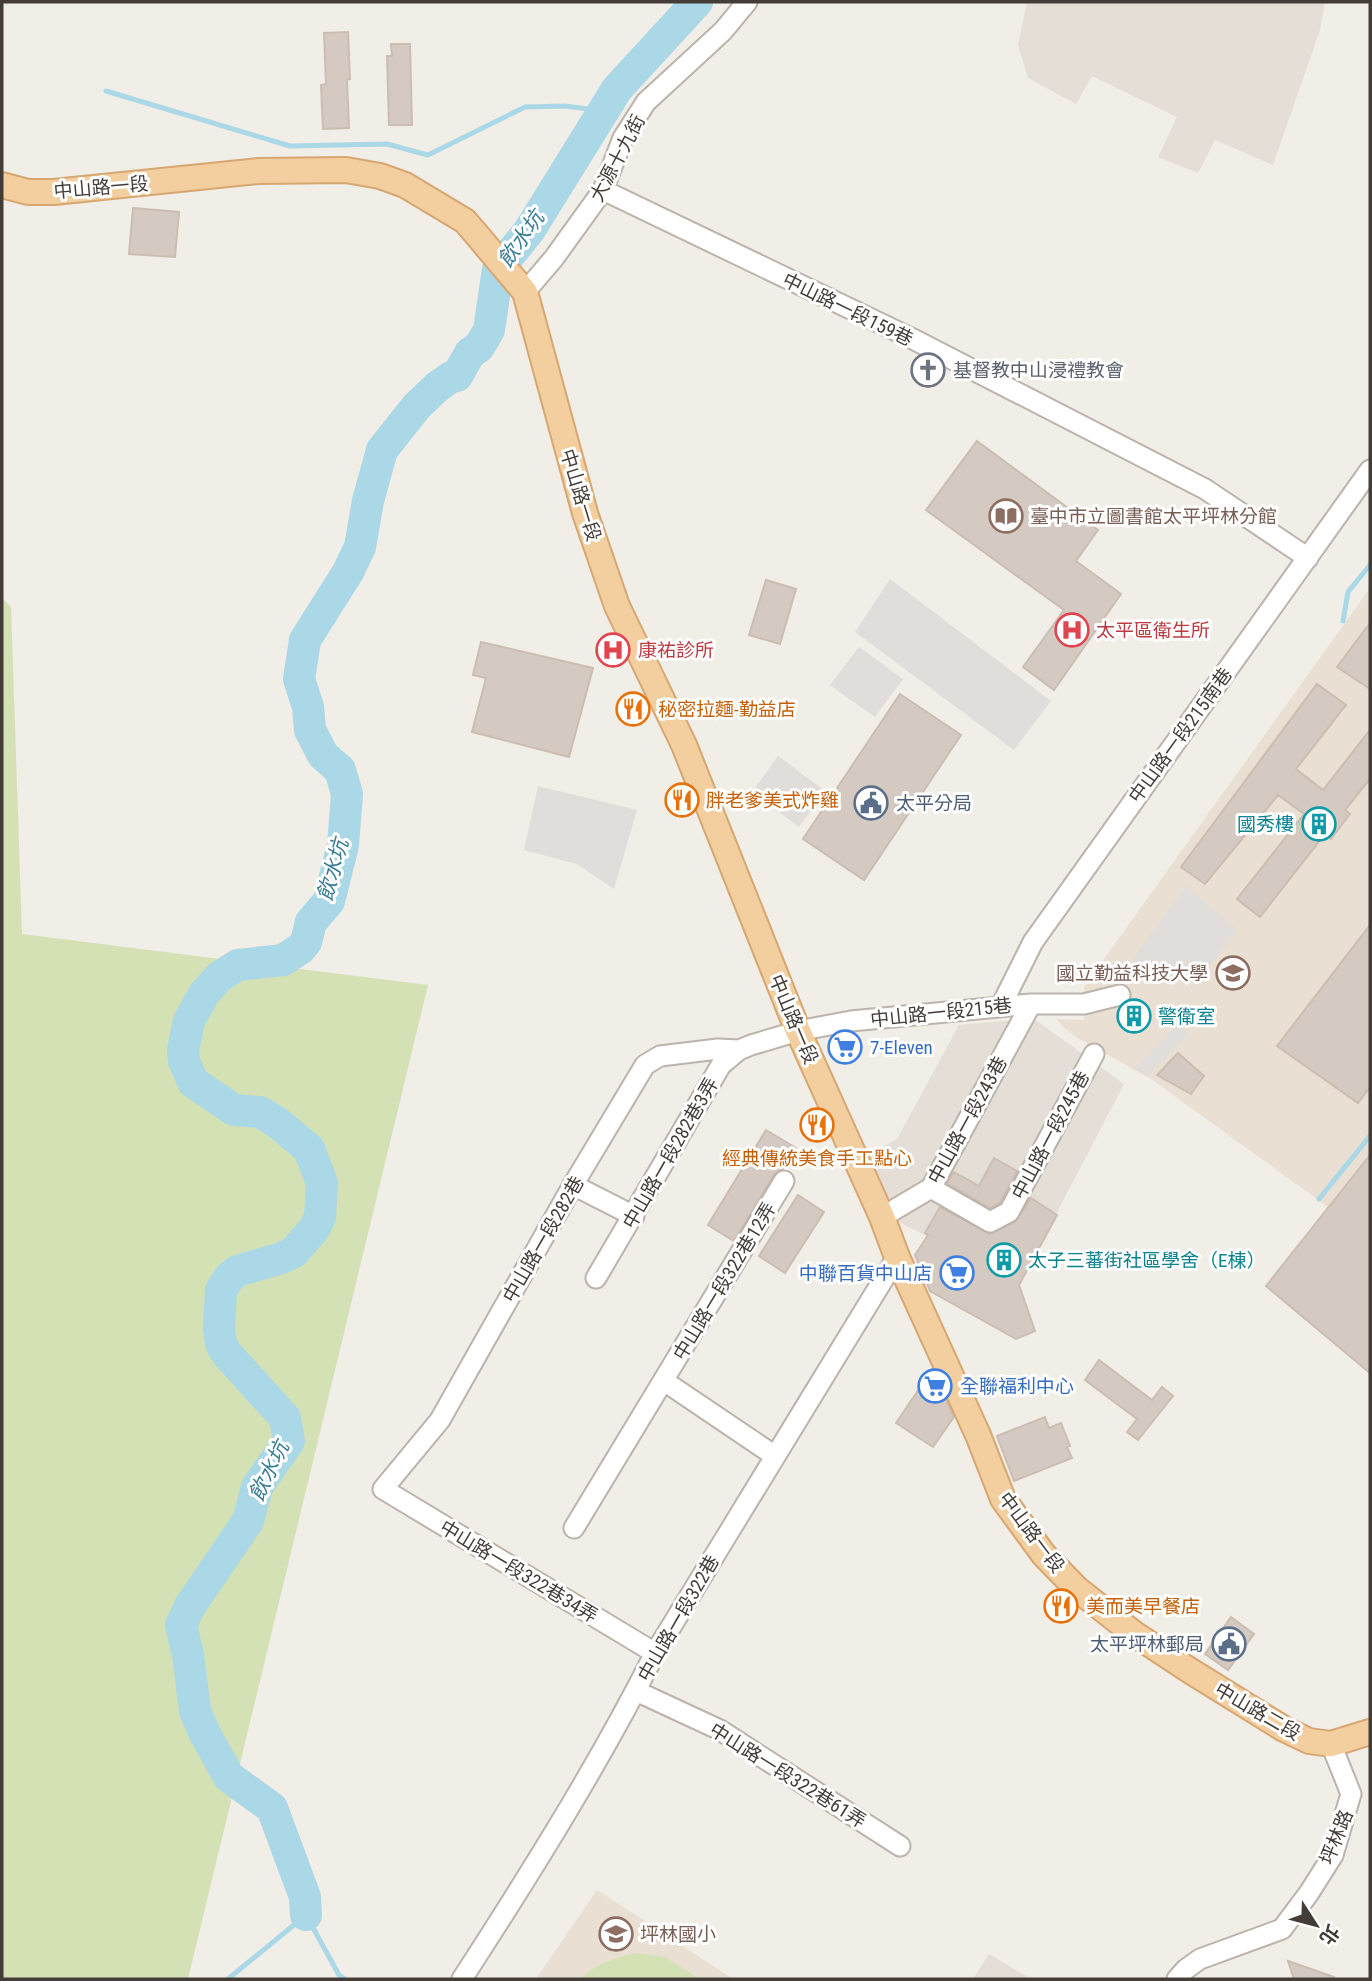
<svg xmlns="http://www.w3.org/2000/svg" width="1372" height="1981" font-family="'Roboto Condensed','Noto Sans TC',sans-serif">
	<rect width="100%" height="100%" fill="#f1ede7"/>
	<path fill="#e5ded6" d="M1027 2H1325L1320 30 1273 165 1215 140 1198 173 1158 157 1177 117 1092 76 1076 104 1028 78 1018 45Z
		M1033 1018 1124 1084 1020 1283 891 1218 865 1156 897 1139 959 1025Z
		M989 1954 1031 1979H973Z"/>
	<path fill="#e9dfd2" d="M1370 588V1373L1266 1286 1328 1207 1151 1079 1078 1038 1063 1027 1057 1019 1084 1020V987Z
		M597 1890 733 1979H536Z"/>
	<path fill="#d4e1b4" d="M2 598 11 607 22 934 428 985 188 1979H2Z
		M635 1953 665 1957 700 1979H581C594 1964 616 1958 635 1953Z"/>
	<path fill="#e0dddb" d="M890 579 1051 701 1014 750 855 632Z
		M859 647 903 679 875 717 830 685Z
		M778 756 825 791 799 827 752 792Z
		M538 786 637 810 614 889 577 864 524 850Z
		M1186 886 1237 930 1198 981 1118 980Z
		M1178 1024 1189 1034 1147 1077 1134 1069Z"/>
	<g fill="none" stroke-linecap="round" stroke-linejoin="round">
		<path stroke="#aad8e7" stroke-width="5" d="M106 91 290 146 387 144 428 155 525 107 565 106 604 111
			M1343 621 1348 592 1370 565
			M1319 1199 1370 1136
			M228 1979 306 1915 339 1975 345 1979"/>
		<path stroke="#aad8e7" stroke-width="32" d="M306 1915 305 1897 272 1808 229 1777 205 1734 195 1711 188 1655 181 1625 190 1606 248 1521 257 1487 289 1441 285 1418 227 1354 221 1344 219 1329 221 1290 229 1278 237 1271 282 1258 294 1252 314 1229 320 1217 322 1183 309 1149 278 1123 260 1112 234 1110 193 1082 184 1061 183 1050 189 1021 204 994 219 977 238 965 283 960 300 949 306 942 311 922 329 901 343 845 347 794 340 770 323 755 310 730 308 707 299 679 305 640 348 572 360 547 368 501 382 450 417 406 437 387 451 377 457 376 470 353 479 347 489 330 498 269 529 231 617 89 697 2"/>
	</g>
	<path fill="#d5cac1" stroke="#ccbdb2" stroke-width="2" d="M348 32 350 79 347 80 349 128 323 129 321 85 326 84 324 33Z
		M391 44H410L412 125H389L387 56H392Z
		M133 208 179 212 175 257 129 254Z
		M977 441 1098 530 1076 561 1121 594 1054 690 1023 667 1064 610 926 510Z
		M766 580 796 589 780 644 749 635Z
		M1370 623V689L1337 667Z
		M481 642 593 668 569 757 472 732 486 678 473 675Z
		M1317 684 1346 705 1296 769 1323 790 1370 730V779L1345 810 1350 814 1331 839 1325 834 1260 917 1237 899 1304 814 1278 795 1205 884 1181 867Z
		M900 694 961 735 864 880 803 839Z
		M1370 925V1087L1358 1103 1277 1046Z
		M1178 1053 1204 1076 1191 1094 1157 1075Z
		M766 1130 796 1148 783 1169 774 1175 734 1241 708 1225Z
		M1370 1155V1373L1266 1286Z
		M994 1158 1017 1171 1000 1203 990 1208 947 1183 954 1172 979 1186Z
		M798 1195 824 1212 785 1273 759 1256Z
		M1031 1198 1057 1215 1019 1285 1035 1331 1016 1339 930 1291 915 1255 928 1235 925 1233 940 1207 990 1234 1015 1222Z
		M1099 1360 1152 1400 1162 1387 1173 1396 1138 1440 1127 1432 1137 1419 1085 1380Z
		M932 1370 954 1417 933 1447 896 1423Z
		M1045 1417 1049 1428 1061 1423 1070 1446 1067 1447 1072 1458 1014 1481 997 1436Z
		M1231 1617 1254 1634 1228 1670 1205 1654Z
		M1288 1961 1334 1977V1979H1294Z"/>
	<g fill="none" stroke-linecap="round" stroke-linejoin="round">
		<defs>
			<path id="minor" d="M603 190 911 338 1205 489 1308 558
				M525 292 554 258 603 190 623 138 646 102 723 31 747 2
				M1001 1006 1033 942 1370 470
				M573 1185 634 1216
				M931 1188 990 1222 1009 1212 1094 1054
				M882 1217 931 1188 1031 1004
				M596 1278 721 1065 739 1050 751 1045 798 1031 851 1021 1031 1004H1084L1120 995
				M664 1381 775 1456
				M574 1528 784 1181
				M655 1653 383 1489 440 1420 573 1185 645 1065 660 1056 718 1049 739 1050
				M636 1691 720 1730 900 1846
				M462 1979C530 1874 599 1764 655 1653L897 1257
				M1177 1979 1186 1969 1200 1959 1282 1929 1309 1893 1333 1855 1351 1794 1331 1744"/>
			<path id="major" d="M2 185 28 192H54L258 171 346 170 380 176 405 185 465 221 477 235 525 292 585 513 617 606 684 745 798 1031 882 1217 897 1257 978 1435 1003 1499 1044 1555 1077 1589 1133 1633 1189 1670 1284 1729 1309 1741 1331 1744 1370 1732"/>
		</defs>
		<use href="#minor" stroke="#bcb3ab" stroke-width="23"/>
		<use href="#major" stroke="#d6a771" stroke-width="28"/>
		<use href="#minor" stroke="#fff" stroke-width="19"/>
		<use href="#major" stroke="#f3ce9f" stroke-width="24"/>
	</g>
	<defs>
		<symbol id="church-ring" viewBox="-11 -11 22 22"><circle r="9.5" fill="#fff" stroke="#6b7280" stroke-width="1.5"/><path d="M-1.2-6h2.4v3.5h3.3v2.4h-3.3V6h-2.4V-.1h-3.3v-2.4h3.3Z" fill="#6b7280"/></symbol>
		<symbol id="library-ring" viewBox="-11 -11 22 22"><circle r="9.5" fill="#fff" stroke="#8d6e63" stroke-width="1.5"/><path d="M-6-4Q-3-5.5-.7-3.5V5Q-3 3-6 4ZM6-4Q3-5.5 .7-3.5V5Q3 3 6 4Z" fill="#8d6e63"/></symbol>
		<symbol id="hospital-ring" viewBox="-11 -11 22 22"><circle r="9.5" fill="#fff" stroke="#e0444e" stroke-width="1.5"/><path d="M-5-5h3v3.5h4V-5h3V5h-3V1.5h-4V5h-3Z" fill="#e0444e"/></symbol>
		<symbol id="restaurant-ring" viewBox="-11 -11 22 22"><circle r="9.5" fill="#fff" stroke="#e8710a" stroke-width="1.5"/><path d="M-5-6h1v4h1v-4h1v4h1v-4h1v5L-1.5 .5V6h-2V.5L-5-1ZM5-6V6H3V1.5H1.5Q1.5-4 5-6Z" fill="#e8710a"/></symbol>
		<symbol id="civic-ring" viewBox="-11 -11 22 22"><circle r="9.5" fill="#fff" stroke="#5c6f8a" stroke-width="1.5"/><path d="M-.6-6.5H3V-4.5H.6V-3L4-1V1h2V6H-6V1h2V-1L-.6-3ZM-1.2 2.5V6h2.4V2.5Z" fill="#5c6f8a"/></symbol>
		<symbol id="building-ring" viewBox="-11 -11 22 22"><circle r="9.5" fill="#fff" stroke="#0f9aa8" stroke-width="1.5"/><path d="M-4-6H4V6H1V3H-1V6H-4ZM-2.5-4.3h1.7v1.8h-1.7ZM.8-4.3h1.7v1.8H.8ZM-2.5-1h1.7V.8h-1.7ZM.8-1h1.7V.8H.8Z" fill="#0f9aa8"/></symbol>
		<symbol id="university-ring" viewBox="-11 -11 22 22"><circle r="9.5" fill="#fff" stroke="#8d6e63" stroke-width="1.5"/><path d="M0-5L7-2L0 1L-7-2ZM-4 1L0 2.5L4 1V4Q0 6-4 4Z" fill="#8d6e63"/></symbol>
		<symbol id="supermarket-ring" viewBox="-11 -11 22 22"><circle r="9.5" fill="#fff" stroke="#3f7fe0" stroke-width="1.5"/><path d="M-6-5.5h2.5l.6 2H6L4.5 2H-2.5L-4.4-4H-6ZM-1.5 3.2a1.3 1.3 0 1 0 .1 0ZM3 3.2a1.3 1.3 0 1 0 .1 0Z" fill="#3f7fe0"/></symbol>
		<symbol id="school-ring" viewBox="-11 -11 22 22"><circle r="9.5" fill="#fff" stroke="#8d6e63" stroke-width="1.5"/><path d="M0-5L7-2L0 1L-7-2ZM-4 1L0 2.5L4 1V4Q0 6-4 4Z" fill="#8d6e63"/></symbol>
	</defs>
	<g fill-rule="evenodd">
		<use href="#church-ring" x="909" y="351" width="38" height="38"/>
		<use href="#library-ring" x="987" y="497" width="38" height="38"/>
		<use href="#hospital-ring" x="1053" y="611" width="38" height="38"/>
		<use href="#hospital-ring" x="594" y="631" width="38" height="38"/>
		<use href="#restaurant-ring" x="614" y="690" width="38" height="38"/>
		<use href="#restaurant-ring" x="663" y="781" width="38" height="38"/>
		<use href="#civic-ring" x="852" y="784" width="38" height="38"/>
		<use href="#building-ring" x="1300" y="805" width="38" height="38"/>
		<use href="#university-ring" x="1214" y="954" width="38" height="38"/>
		<use href="#building-ring" x="1115" y="997" width="38" height="38"/>
		<use href="#supermarket-ring" x="826" y="1028" width="38" height="38"/>
		<use href="#restaurant-ring" x="798" y="1106" width="38" height="38"/>
		<use href="#building-ring" x="985" y="1241" width="38" height="38"/>
		<use href="#supermarket-ring" x="938" y="1254" width="38" height="38"/>
		<use href="#supermarket-ring" x="916" y="1367" width="38" height="38"/>
		<use href="#restaurant-ring" x="1042" y="1587" width="38" height="38"/>
		<use href="#civic-ring" x="1210" y="1625" width="38" height="38"/>
		<use href="#school-ring" x="597" y="1915" width="38" height="38"/>
	</g>
	<g text-anchor="middle" stroke-width="6" stroke-linejoin="round" paint-order="stroke">
		<g font-size="19" fill="#433c37" stroke="#fff">
			<text transform="translate(617 158) rotate(-62)" y="7">大源十九街</text>
			<text transform="translate(101 187) rotate(-5)" y="7">中山路一段</text>
			<text transform="translate(848 309) rotate(26)" y="7">中山路一段159巷</text>
			<text transform="translate(581 495) rotate(73)" y="7">中山路一段</text>
			<text transform="translate(1180 735) rotate(-54)" y="7">中山路一段215南巷</text>
			<text transform="translate(941 1012) rotate(-6)" y="7">中山路一段215巷</text>
			<text transform="translate(794 1019) rotate(67)" y="7">中山路一段</text>
			<text transform="translate(967 1120) rotate(-61)" y="7">中山路一段243巷</text>
			<text transform="translate(1050 1135) rotate(-62)" y="7">中山路一段245巷</text>
			<text transform="translate(670 1153) rotate(-60)" y="7">中山路一段282巷3弄</text>
			<text transform="translate(543 1239) rotate(-60)" y="7">中山路一段282巷</text>
			<text transform="translate(724 1281) rotate(-59)" y="7">中山路一段322巷12弄</text>
			<text transform="translate(1032 1532) rotate(53)" y="7">中山路一段</text>
			<text transform="translate(519 1571) rotate(31)" y="7">中山路一段322巷34弄</text>
			<text transform="translate(678 1618) rotate(-60)" y="7">中山路一段322巷</text>
			<text transform="translate(1258 1711) rotate(30)" y="7">中山路二段</text>
			<text transform="translate(788 1775) rotate(32)" y="7">中山路一段322巷61弄</text>
			<text transform="translate(1336 1837) rotate(-68)" y="7">坪林路</text>
		</g>
		<g font-size="19" fill="#5b616d" stroke="#fff" text-anchor="start">
			<text x="953" y="377">基督教中山浸禮教會</text>
		</g>
		<g font-size="19" fill="#785e54" stroke="#fff" text-anchor="start">
			<text x="1030" y="523">臺中市立圖書館太平坪林分館</text>
			<text x="1208" y="980" text-anchor="end">國立勤益科技大學</text>
			<text x="640" y="1941">坪林國小</text>
		</g>
		<g font-size="19" fill="#be3a42" stroke="#fff" text-anchor="start">
			<text x="1096" y="637">太平區衛生所</text>
			<text x="638" y="657">康祐診所</text>
		</g>
		<g font-size="19" fill="#c56008" stroke="#fff" text-anchor="start">
			<text x="658" y="716">秘密拉麵-勤益店</text>
			<text x="706" y="807">胖老爹美式炸雞</text>
			<text x="817" y="1165" text-anchor="middle">經典傳統美食手工點心</text>
			<text x="1086" y="1613">美而美早餐店</text>
		</g>
		<g font-size="19" fill="#4e5e75" stroke="#fff" text-anchor="start">
			<text x="896" y="810">太平分局</text>
			<text x="1204" y="1651" text-anchor="end">太平坪林郵局</text>
		</g>
		<g font-size="19" fill="#0d838f" stroke="#fff" text-anchor="start">
			<text x="1294" y="831" text-anchor="end">國秀樓</text>
			<text x="1158" y="1023">警衛室</text>
			<text x="1028" y="1267">太子三蕃街社區學舍（E棟）</text>
		</g>
		<g font-size="19" fill="#366cbe" stroke="#fff" text-anchor="start">
			<text x="870" y="1054">7-Eleven</text>
			<text x="932" y="1280" text-anchor="end">中聯百貨中山店</text>
			<text x="960" y="1393">全聯福利中心</text>
		</g>
		<g font-size="21" font-style="italic" fill="#387c94" stroke="#fff">
			<text transform="translate(521 239) rotate(-55)" y="7">飲水坑</text>
			<text transform="translate(333 870) rotate(-74)" y="7">飲水坑</text>
			<text transform="translate(269 1471) rotate(-64)" y="7">飲水坑</text>
		</g>
	</g>
	<rect width="1372" height="1981" fill="none" stroke="#433c37" stroke-width="7"/>
	<g transform="translate(1316 1925) rotate(126)" stroke="#ffffff" stroke-width="5" paint-order="stroke">
	<path d="M0-5L12 26L0 18L-12 26Z" fill="#433c37"/>
	<text y="-10" font-size="19" font-weight="bold" text-anchor="middle" fill="#433c37">北</text>
	</g>
</svg>
